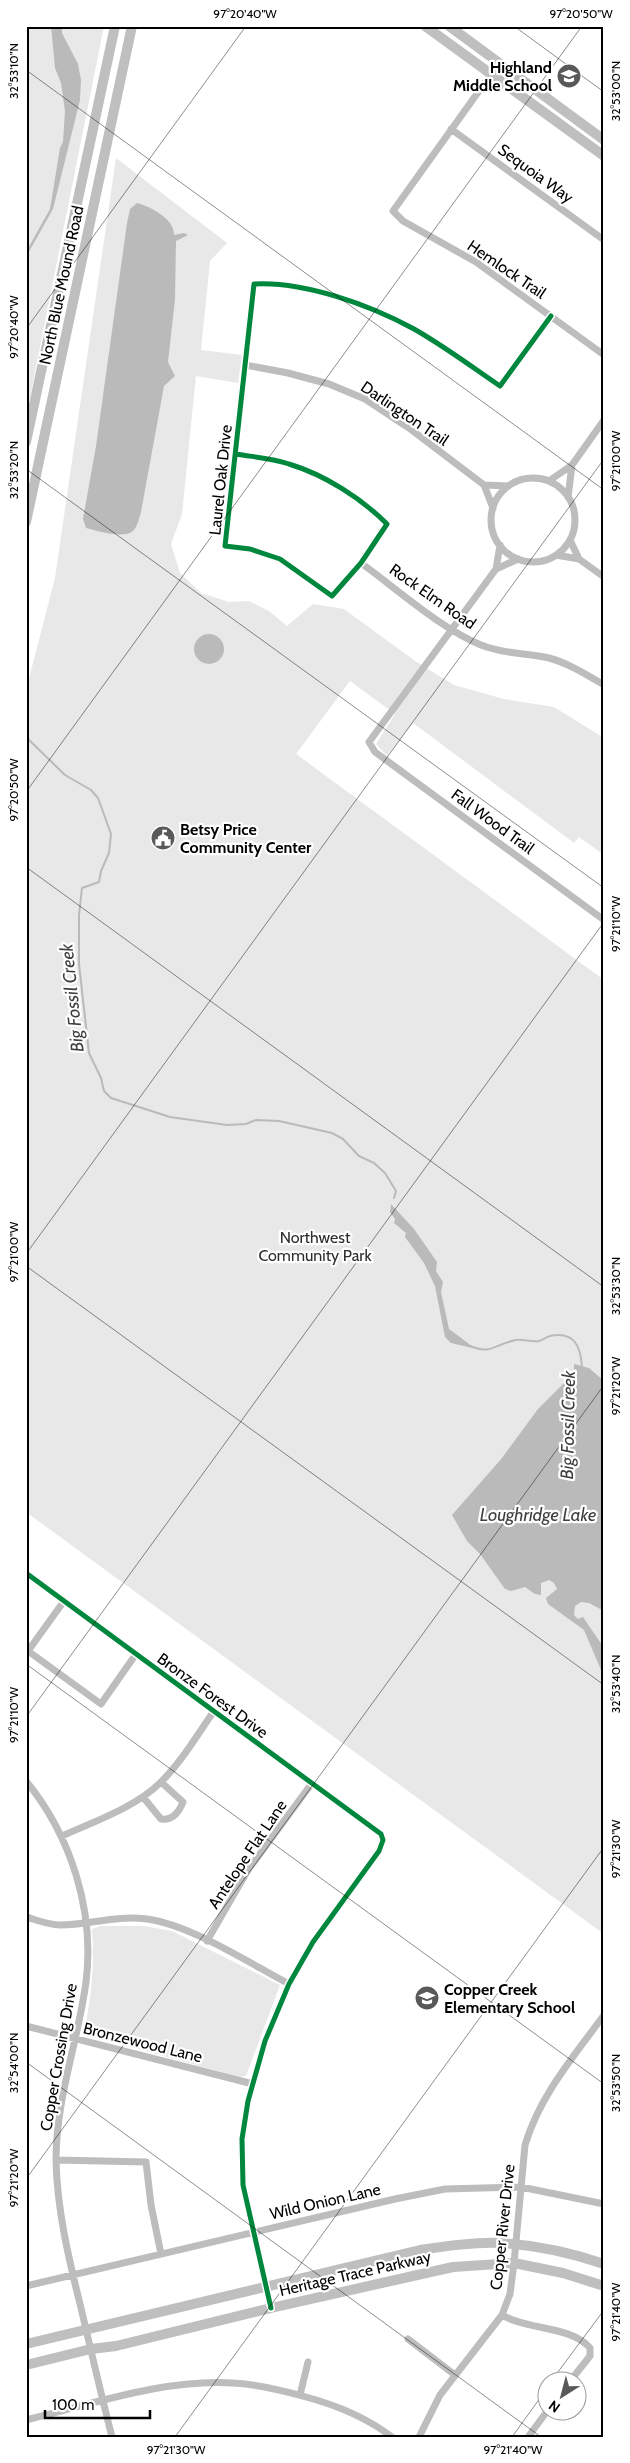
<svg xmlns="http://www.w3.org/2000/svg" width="630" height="2463" font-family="Cabin,sans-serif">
	<rect width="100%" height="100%" fill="#fff"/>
	<path fill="#e8e8e8" d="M26 26H104L26 417Z
		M116 158 227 243 210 261 201 350 242 355 238 383 196 376 182 514 171 544 180 573 201 593 229 602 249 601 269 611 287 626 313 604 344 609 415 661 454 685 504 699 554 707 604 738V855L579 837 574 843 413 723 387 756 376 744 395 714 350 681 296 754 604 980V1934L26 1512V690L55 578Z
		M100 1926H144L172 1931 280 1985 246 2076 239 2077 84 2034C91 1998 95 1965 92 1929Z"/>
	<path fill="#bababa" d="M51 26H62V33L78 64 81 80 80 100 53 209 26 257V252L50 209 60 148 63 142 65 111 61 83 55 68Z
		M137 203C151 207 175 219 174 235L184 233 188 235 176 241 175 299 168 362 175 376 164 386 141 512C139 518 138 526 133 531 124 539 97 531 86 528L83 519 96 446 127 223 130 209Z
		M194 649a15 15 0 1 1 30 0a15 15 0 1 1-30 0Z
		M391 1204 414 1229 437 1262 436 1271 443 1282 441 1292 449 1329 468 1343 472 1348 451 1343 445 1337 435 1286 424 1263 405 1237 406 1233 394 1223 395 1219 390 1212Z
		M574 1364 589 1368 604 1381V1611L589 1603 581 1602 575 1606 574 1615 578 1619 583 1617 604 1648V1677L584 1630 548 1604 546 1598 557 1589 554 1583 549 1580 541 1583V1595L535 1594 525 1587 511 1591 505 1589 480 1554 467 1541 452 1515 502 1458 538 1409 574 1373Z"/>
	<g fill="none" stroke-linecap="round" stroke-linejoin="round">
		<path stroke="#bababa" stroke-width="2" d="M26 737 65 775 91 790 98 798 111 834 109 853 101 871 99 882 82 888 79 915V964L89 1053 101 1078 104 1091 111 1098 170 1117 227 1125 246 1124 256 1120 279 1121 332 1133 343 1139 359 1156 374 1163 385 1173 396 1191 394 1198
			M468 1345C492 1356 494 1344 516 1340 523 1339 531 1342 539 1341 543 1340 546 1337 550 1336 575 1331 581 1347 582 1368"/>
		<path stroke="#bdbdbd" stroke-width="7" d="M499 63 393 211 403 221 476 262 604 355
			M451 129 604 240
			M245 365 288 373 329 384 365 399 409 428 484 485 493 508
			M236 454C253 457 272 458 289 464 325 475 361 498 387 524L361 563 332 596 280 559 250 549 225 546 254 284C304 281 370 305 414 329 444 346 472 367 500 386L551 316
			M491 520a42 42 0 1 1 84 0a42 42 0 1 1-84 0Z
			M549 481 572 465 604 420
			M484 485 508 486
			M568 497 572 465
			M570 540 579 559
			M500 545 496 569 369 742 375 752 604 920
			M556 555 579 559 604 577
			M361 563C397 589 440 628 481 645 503 654 526 653 549 658 568 663 587 675 604 685
			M496 569 518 559
			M26 1573 381 1834 383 1840 379 1851 313 1942 289 1984 265 2041 248 2101 242 2139 243 2185 271 2308
			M64 1601 28 1651 101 1704 136 1654
			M26 1781C71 1836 95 1911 86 1982 78 2042 56 2098 56 2160 57 2210 69 2260 81 2308 91 2351 101 2394 112 2437
			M143 1797 161 1819C173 1821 179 1812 183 1802L161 1782
			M62 1836C95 1821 134 1808 160 1783 181 1763 197 1735 214 1711
			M26 1917C37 1920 48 1925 60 1925 90 1925 115 1915 147 1919 191 1925 249 1963 289 1984
			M207 1941 248 1870 312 1783
			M26 2026 253 2084
			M56 2160 146 2162 151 2205 161 2254
			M26 2286 395 2199 445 2189 521 2187 604 2204
			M502 2315C527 2330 572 2326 590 2348V2356L571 2380
			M408 2339 455 2375
			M300 2395 308 2362
			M26 2420C93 2404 163 2379 232 2383 257 2384 281 2390 306 2397 336 2405 367 2418 392 2437
			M419 2437 440 2395 502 2315 510 2294 514 2263 525 2145C540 2095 574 2056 604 2015
			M528 2437 548 2410"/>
		<path stroke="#bfbfbf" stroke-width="10" d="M425 26 604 156
			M449 26 604 140
			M26 442 115 26
			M26 522 132 26
			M26 2344 420 2250C447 2246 474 2242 501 2243 535 2245 572 2253 604 2264
			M26 2365 91 2349 116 2346 271 2308 453 2267 514 2263 563 2273 604 2286"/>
		<defs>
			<path id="cycleway" d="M236 454C253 457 272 458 289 464 325 475 361 498 387 524L361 563 332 596 280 559 250 549 225 546 254 284C304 281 370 305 414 329 444 346 472 367 500 386L551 316
				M26 1573 381 1834 383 1840 379 1851 313 1942 289 1984 265 2041 248 2101 242 2139 243 2185 271 2308"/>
		</defs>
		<use href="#cycleway" stroke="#fff" stroke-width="8"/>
		<use href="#cycleway" stroke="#00873e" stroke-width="5"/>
	</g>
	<path fill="none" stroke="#000" stroke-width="1" stroke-opacity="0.45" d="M514 26 604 92M26 70 604 490M26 329 246 26M26 469 604 888M26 792 582 26M26 867 604 1287M26 1254 604 459M26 1266 604 1685M26 1664 604 2084M26 1717 604 922M26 2062 541 2437M26 2179 604 1385M552 2380 604 2310M175 2437 604 1847M512 2437 548 2387"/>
	<defs>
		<symbol id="school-disc" viewBox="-11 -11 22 22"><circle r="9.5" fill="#595959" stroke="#fff"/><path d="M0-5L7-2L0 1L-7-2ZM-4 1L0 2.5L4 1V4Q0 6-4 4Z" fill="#fff"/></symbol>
		<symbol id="civic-disc" viewBox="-11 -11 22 22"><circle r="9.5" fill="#595959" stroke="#fff"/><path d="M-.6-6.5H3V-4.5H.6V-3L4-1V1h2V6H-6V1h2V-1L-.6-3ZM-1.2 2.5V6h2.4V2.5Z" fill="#fff"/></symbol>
	</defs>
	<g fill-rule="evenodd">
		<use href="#school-disc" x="555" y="62" width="28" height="28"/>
		<use href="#civic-disc" x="149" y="824" width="28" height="28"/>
		<use href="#school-disc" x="413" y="1984" width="28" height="28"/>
	</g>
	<g text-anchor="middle" stroke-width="4.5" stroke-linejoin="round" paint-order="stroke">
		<g font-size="16" font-weight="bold" fill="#000" stroke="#fff" text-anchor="start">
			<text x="552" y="73" text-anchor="end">Highland<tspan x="552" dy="18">Middle School</tspan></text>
			<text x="180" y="835">Betsy Price<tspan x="180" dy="18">Community Center</tspan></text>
			<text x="444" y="1995">Copper Creek<tspan x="444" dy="18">Elementary School</tspan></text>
		</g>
		<g font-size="16" fill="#000" stroke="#fff">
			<text transform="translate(536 173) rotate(36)" y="6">Sequoia Way</text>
			<text transform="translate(507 269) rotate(34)" y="6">Hemlock Trail</text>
			<text transform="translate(61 285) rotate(-78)" y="6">North Blue Mound Road</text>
			<text transform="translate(405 413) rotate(34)" y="6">Darlington Trail</text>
			<text transform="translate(220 480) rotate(-84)" y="6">Laurel Oak Drive</text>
			<text transform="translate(433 596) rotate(35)" y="6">Rock Elm Road</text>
			<text transform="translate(493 821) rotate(36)" y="6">Fall Wood Trail</text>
			<text transform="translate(213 1695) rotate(36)" y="6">Bronze Forest Drive</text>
			<text transform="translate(247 1854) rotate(-56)" y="6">Antelope Flat Lane</text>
			<text transform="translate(143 2042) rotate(14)" y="6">Bronzewood Lane</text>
			<text transform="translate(58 2057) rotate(-80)" y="6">Copper Crossing Drive</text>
			<text transform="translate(325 2201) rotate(-13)" y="6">Wild Onion Lane</text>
			<text transform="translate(502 2227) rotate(-84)" y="6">Copper River Drive</text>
			<text transform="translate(355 2273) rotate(-13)" y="6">Heritage Trace Parkway</text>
		</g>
		<g font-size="16" fill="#2d2d2d" stroke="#fff">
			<text x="315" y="1243">Northwest<tspan x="315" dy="18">Community Park</tspan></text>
		</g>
		<g font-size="18" font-style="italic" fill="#3e3e3e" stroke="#fff">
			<text transform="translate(72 998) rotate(-96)" y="6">Big Fossil Creek</text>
			<text transform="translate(568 1425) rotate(-89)" y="6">Big Fossil Creek</text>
			<text x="538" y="1521">Loughridge Lake</text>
		</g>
	</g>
	<rect width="630" height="2463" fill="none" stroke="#ffffff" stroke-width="55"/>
	<g transform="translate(562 2396) rotate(216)"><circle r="24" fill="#ffffff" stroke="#999999"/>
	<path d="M0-4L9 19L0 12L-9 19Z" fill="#595959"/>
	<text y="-8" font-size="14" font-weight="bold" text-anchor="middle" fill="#000000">N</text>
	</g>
	<path d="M45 2410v8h105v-8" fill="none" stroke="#000000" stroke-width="2.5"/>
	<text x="52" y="2410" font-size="15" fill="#000000" stroke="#ffffff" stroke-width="4" paint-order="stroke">100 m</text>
	<rect x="28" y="28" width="574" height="2408" fill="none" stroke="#000" stroke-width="2"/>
	<g font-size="12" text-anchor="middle" fill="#000">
		<text x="245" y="18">97°20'40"W</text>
		<text x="581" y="18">97°20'50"W</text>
		<text transform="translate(14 71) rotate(-90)" y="4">32°53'10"N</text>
		<text transform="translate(616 91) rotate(-90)" y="4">32°53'00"N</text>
		<text transform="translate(14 327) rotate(-90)" y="4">97°20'40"W</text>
		<text transform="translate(616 461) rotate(-90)" y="4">97°21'00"W</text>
		<text transform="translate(14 470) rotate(-90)" y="4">32°53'20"N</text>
		<text transform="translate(14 790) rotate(-90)" y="4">97°20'50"W</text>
		<text transform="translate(616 924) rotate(-90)" y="4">97°21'10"W</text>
		<text transform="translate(14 1252) rotate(-90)" y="4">97°21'00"W</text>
		<text transform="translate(616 1286) rotate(-90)" y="4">32°53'30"N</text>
		<text transform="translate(616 1386) rotate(-90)" y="4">97°21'20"W</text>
		<text transform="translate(616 1684) rotate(-90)" y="4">32°53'40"N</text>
		<text transform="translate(14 1715) rotate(-90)" y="4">97°21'10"W</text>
		<text transform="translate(616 1849) rotate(-90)" y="4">97°21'30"W</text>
		<text transform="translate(14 2063) rotate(-90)" y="4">32°54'00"N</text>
		<text transform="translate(616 2083) rotate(-90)" y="4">32°53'50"N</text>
		<text transform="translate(14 2178) rotate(-90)" y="4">97°21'20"W</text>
		<text transform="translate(616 2312) rotate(-90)" y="4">97°21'40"W</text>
		<text x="176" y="2454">97°21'30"W</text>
		<text x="513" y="2454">97°21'40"W</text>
	</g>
</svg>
